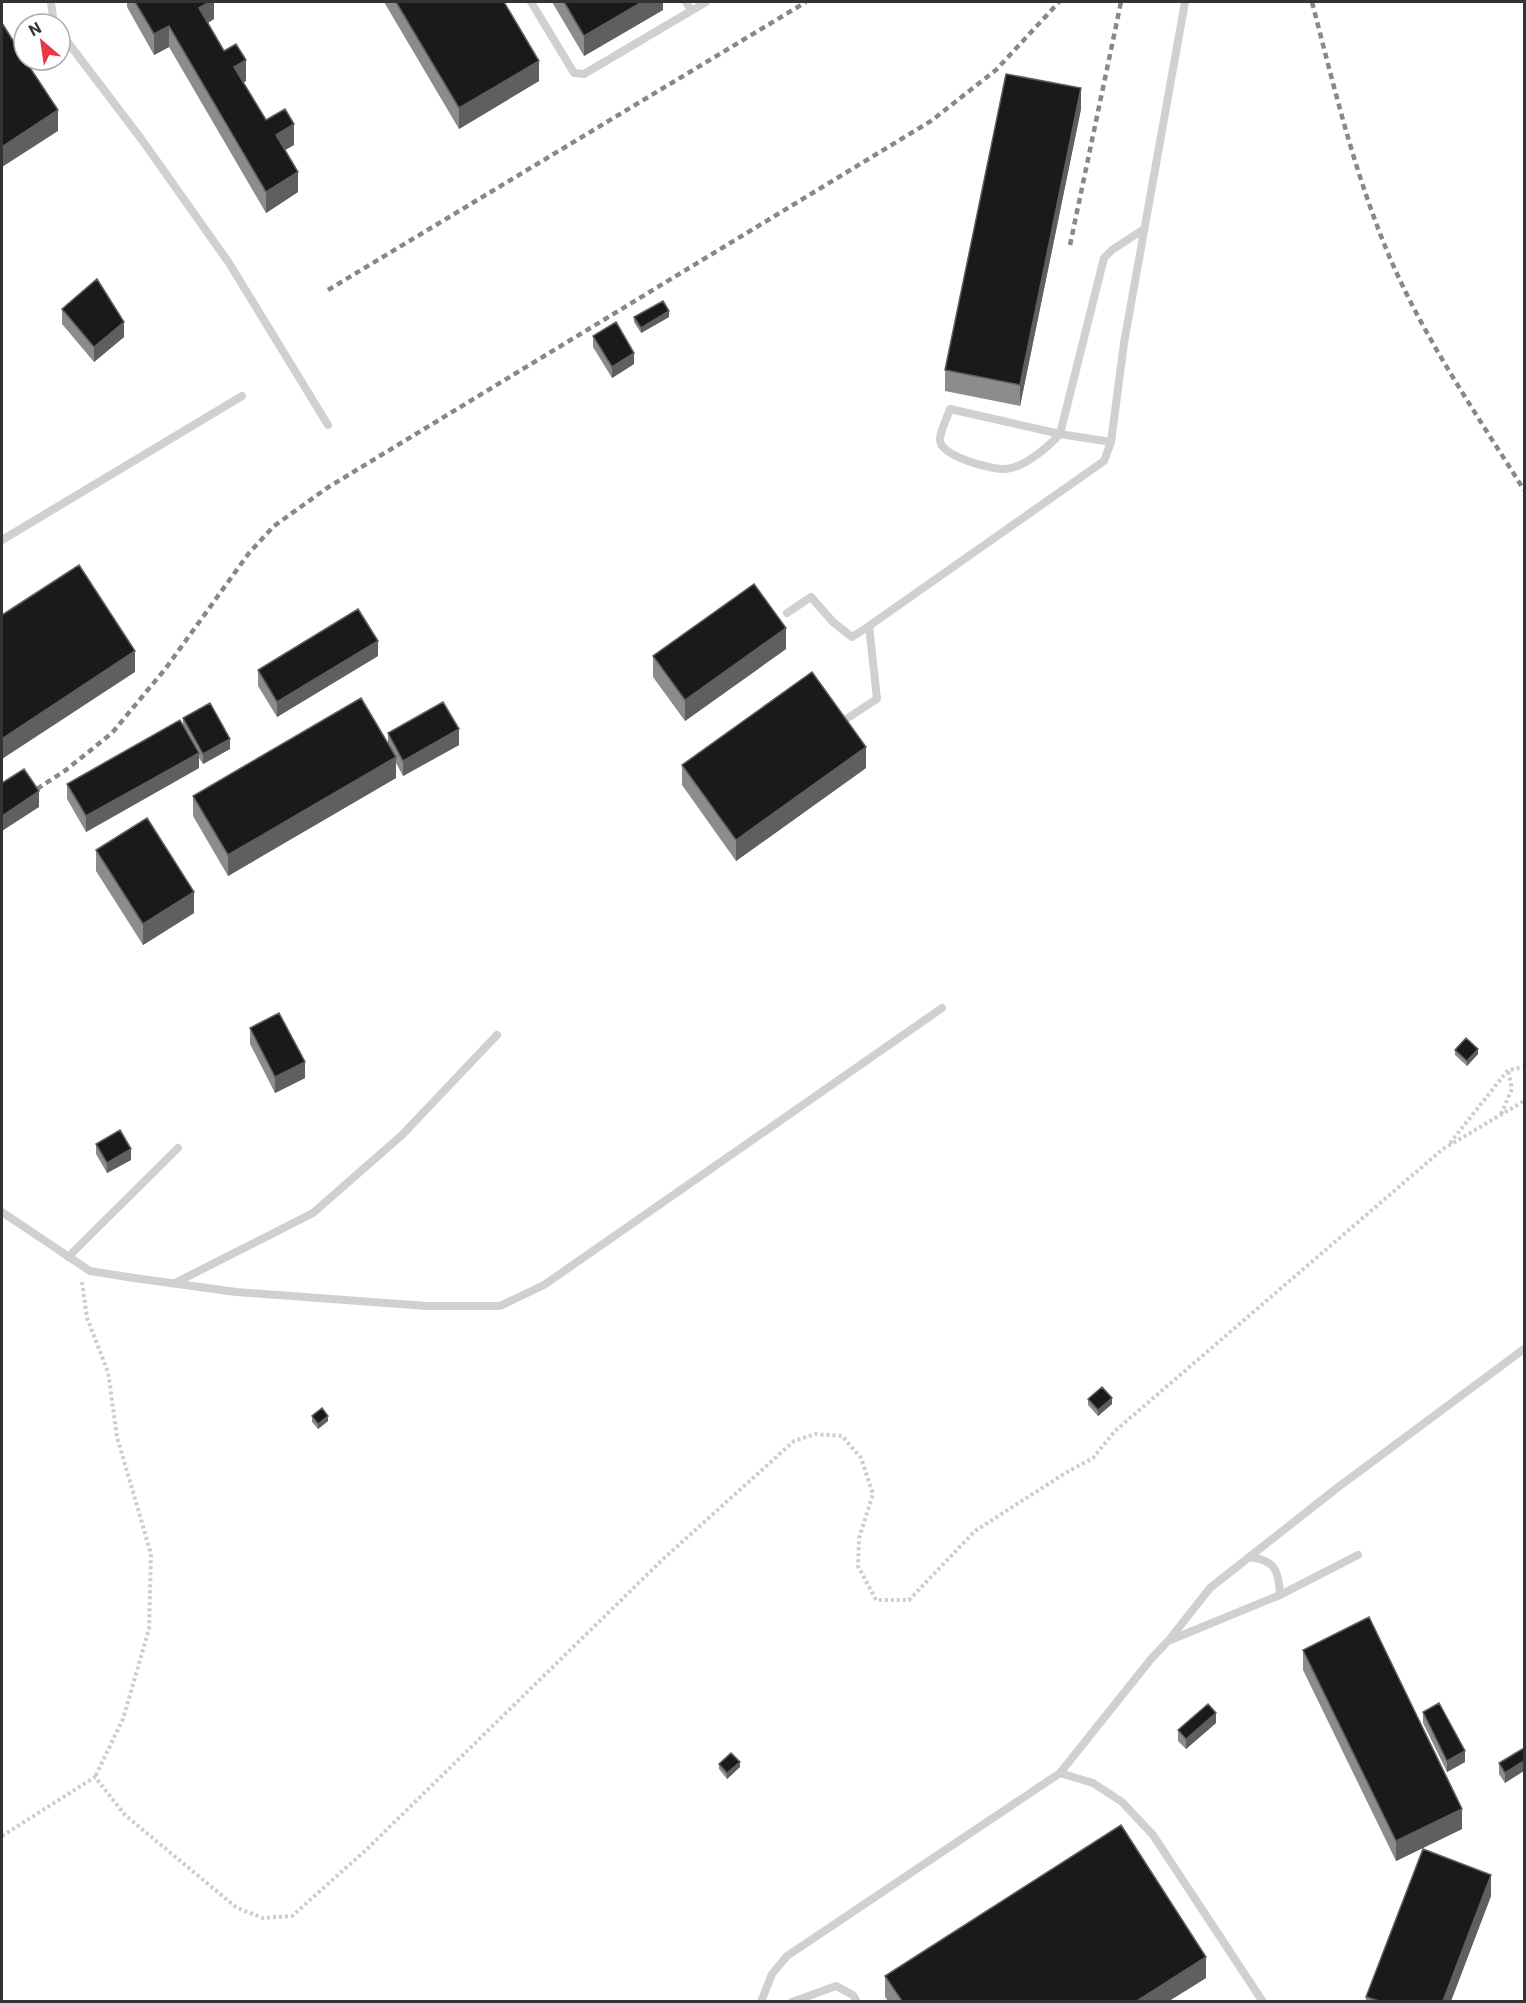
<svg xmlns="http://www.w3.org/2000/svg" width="1526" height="2003" font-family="Roboto,sans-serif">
	<rect width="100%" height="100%" fill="#fff"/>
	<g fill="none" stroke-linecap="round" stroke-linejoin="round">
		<path stroke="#cdcdcd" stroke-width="4" stroke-dasharray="3 3" stroke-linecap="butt" d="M1501 1114 1512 1089 1508 1070
			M1450 1143 1508 1070 1524 1067
			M82 1282 87 1318 108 1372 117 1437 151 1554 149 1629 123 1719 95 1777
			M2 1836 95 1777 125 1815 237 1908 263 1918 292 1916 365 1851 661 1561 794 1441 815 1434 842 1436 861 1458 873 1494 859 1538 858 1566 876 1600H909L975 1531 1067 1472 1093 1458 1115 1431 1443 1149 1524 1101"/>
		<path stroke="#d0d0d0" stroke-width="8" d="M51 2 54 24
			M531 2 574 73 584 74 706 2
			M686 2 691 10
			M60 32 142 140 229 263 328 425
			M1111 442 1060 434 950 409C947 418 940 431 940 440 940 456 992 470 1005 469 1024 468 1048 447 1060 434L1104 258 1112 250 1144 229
			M2 540 242 396
			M787 613 811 597 833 622 852 637 869 626
			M843 721 877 699 869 626 1104 461 1111 442 1124 343 1185 2
			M2 1212 90 1271 134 1278 236 1292 427 1306H500L544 1285 942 1008
			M68 1257 178 1148
			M177 1282 313 1213 402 1135 497 1035
			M1249 1557C1275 1560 1279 1570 1280 1595
			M1169 1640 1210 1588 1337 1488 1524 1349
			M1060 1773 1093 1783 1122 1802 1153 1835 1263 2002
			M761 2002 772 1974 787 1956 1060 1773 1151 1659 1168 1641 1280 1595 1358 1555
			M792 2002 836 1986 853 1995 857 2002"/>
		<path stroke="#888" stroke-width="4.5" stroke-dasharray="6 4.5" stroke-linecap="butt" d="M1312 2C1333 83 1352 163 1383 241 1418 330 1474 410 1524 490
			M1070 245 1121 2
			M328 290 806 2
			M2 812 66 770 112 733 166 668 249 553 274 526 327 488 931 121 996 70 1059 2"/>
	</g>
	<path fill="#8c8c8c" d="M127 2H214V19L208 23 224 51 246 81 243 82 266 120 294 145 285 150 298 192 266 213 169 47 154 55 127 7Z
		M384 2H504L539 81 459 129Z
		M552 2H663V10L584 56Z
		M1081 109 1020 406 945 391V370Z
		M62 309 124 337 94 362 62 324Z
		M634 317H669L641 333 634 322Z
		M593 336 634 364 612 378 593 347Z
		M786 649 685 721 653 677V656Z
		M378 656 277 717 258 686V670Z
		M183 718 230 749 203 764 199 758V768L86 832 67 799V784L183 724Z
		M388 733 459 745 403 776 396 763V778L228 876 193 816V796L388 743Z
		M682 765 866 768 736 861 682 785Z
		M96 850 194 913 143 945 96 871Z
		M250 1028 305 1078 275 1093 250 1044Z
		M1455 1050 1478 1054 1467 1066 1455 1055Z
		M96 1144 131 1160 107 1173 96 1154Z
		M1088 1399 1112 1404 1098 1416 1088 1405Z
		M312 1416 328 1421 318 1429 312 1422Z
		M1303 1650 1462 1829 1396 1861 1303 1670Z
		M1423 1712 1465 1762 1447 1772 1423 1723Z
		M1216 1723 1186 1749 1178 1741V1730Z
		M1524 1748 1505 1783 1499 1774V1763Z
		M719 1764 740 1767 727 1779 719 1769Z
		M1491 1896 1451 2001H1366V1997Z
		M885 1976 1206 1978 1169 2001H888L885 1997Z"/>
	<path fill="#5f5f5f" d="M209 2H214V19L199 28V8Z
		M642 2H663V10L584 56V36Z
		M169 26V47L154 55V34Z
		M246 60V81L234 88V67Z
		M539 61V81L459 129V108Z
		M1081 88V109L1020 406V385Z
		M58 110V131L2 167V147Z
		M294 124V145L276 155V135Z
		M298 172V192L266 213V192Z
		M669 311V317L641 333V328Z
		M124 322V337L94 362V347Z
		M634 353V364L612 378V367Z
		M786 628V649L685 721V700Z
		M378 641V656L277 717V702Z
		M135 651V672L2 759V739Z
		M459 729V745L403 776V761Z
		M230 739V749L203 764V754Z
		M866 747V768L736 861V840Z
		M199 753V768L86 832V816Z
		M396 757V778L228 876V855Z
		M39 791V807L2 831V816Z
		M194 892V913L143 945V924Z
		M1478 1049V1054L1467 1066V1061Z
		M305 1062V1078L275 1093V1077Z
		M131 1149V1160L107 1173V1163Z
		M1112 1398V1404L1098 1416V1410Z
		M328 1416V1421L318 1429V1424Z
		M1216 1713V1723L1186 1749V1739Z
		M1465 1751V1762L1447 1772V1761Z
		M1524 1761V1771L1505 1783V1773Z
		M740 1762V1767L727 1779V1773Z
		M1462 1809V1829L1396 1861V1841Z
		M1491 1875V1896L1451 2001H1443Z
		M1206 1957V1978L1169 2001H1137Z"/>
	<path fill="#1a1a1a" stroke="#5f5f5f" stroke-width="1.5" d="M135 2H209L199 8 224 51 236 44 246 60 234 67 266 120 285 109 294 124 276 135 298 172 266 192 169 26 154 34Z
		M396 2H504L539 61 459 108Z
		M564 2H642L584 36Z
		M2 23 24 58V60H25L58 110 2 147Z
		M1006 74 1081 88 1020 385 945 370Z
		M97 279 124 322 94 347 62 309Z
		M663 301 669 311 641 328 634 317Z
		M616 322 634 353 612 367 593 336Z
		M79 565 135 651 2 739V615Z
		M754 584 786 628 685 700 653 656Z
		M358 609 378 641 277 702 258 670Z
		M812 672 866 747 736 840 682 765Z
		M361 698 396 757 228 855 193 796Z
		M443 702 459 729 403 761 388 733Z
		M210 703 230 739 203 754 183 718Z
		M180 720 199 753 86 816 67 784Z
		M24 769 39 791 2 816V783Z
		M147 818 194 892 143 924 96 850Z
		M279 1013 305 1062 275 1077 250 1028Z
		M1466 1038 1478 1049 1467 1061 1455 1050Z
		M120 1130 131 1149 107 1163 96 1144Z
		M1102 1387 1112 1398 1098 1410 1088 1399Z
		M322 1408 328 1416 318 1424 312 1416Z
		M1369 1617 1462 1809 1396 1841 1303 1650Z
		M1439 1703 1465 1751 1447 1761 1423 1712Z
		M1208 1704 1216 1713 1186 1739 1178 1730Z
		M1524 1748V1761L1505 1773 1499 1763Z
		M731 1753 740 1762 727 1773 719 1764Z
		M1121 1825 1206 1957 1137 2001H902L885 1976Z
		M1423 1849 1491 1875 1443 2001H1379L1366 1997Z"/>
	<rect width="1526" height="2003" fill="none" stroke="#333333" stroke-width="6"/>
	<g transform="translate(42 42) rotate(331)"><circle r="28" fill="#ffffff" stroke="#adadad" stroke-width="1.5"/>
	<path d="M0-4.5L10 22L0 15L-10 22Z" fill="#e63946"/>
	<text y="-9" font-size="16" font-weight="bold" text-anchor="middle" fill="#333333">N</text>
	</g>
</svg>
